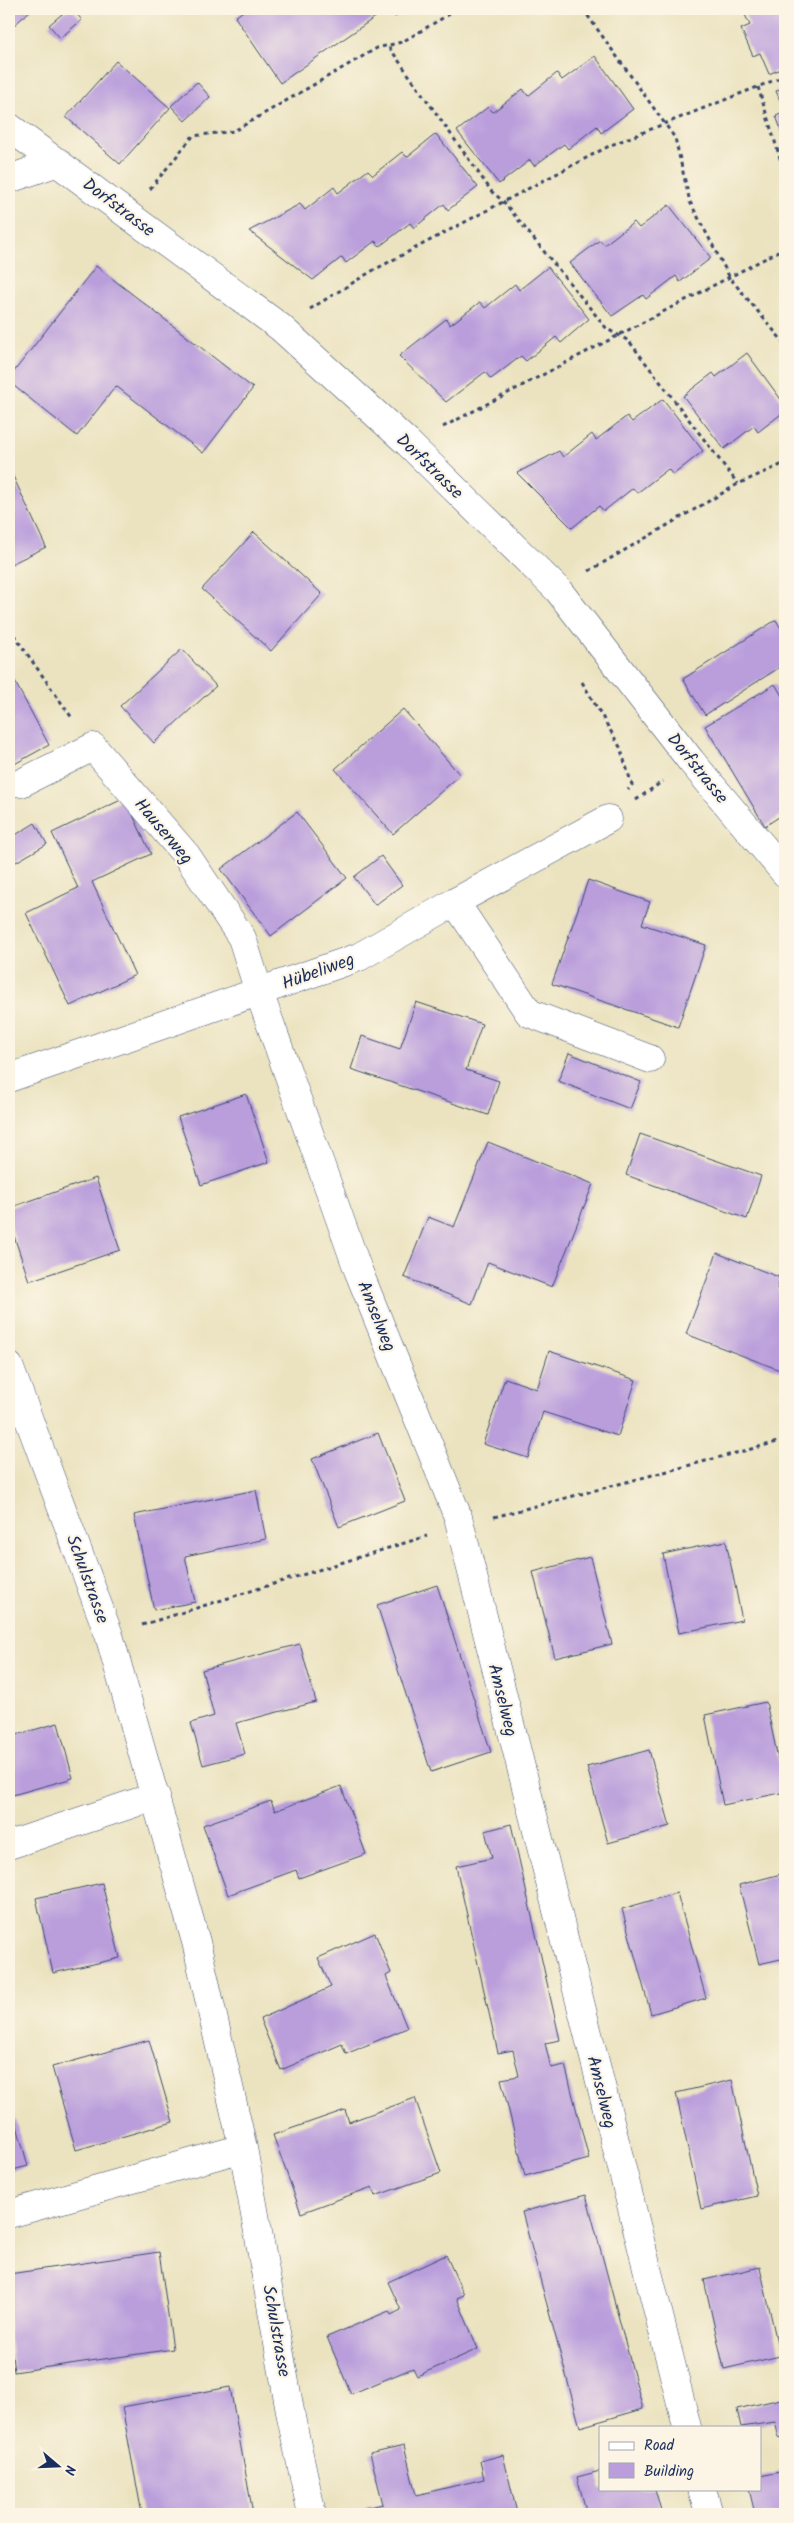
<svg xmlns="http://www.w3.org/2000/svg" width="794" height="2523" font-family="Kalam,sans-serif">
	<rect width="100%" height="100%" fill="#fcf5e5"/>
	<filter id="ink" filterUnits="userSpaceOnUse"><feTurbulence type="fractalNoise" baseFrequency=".02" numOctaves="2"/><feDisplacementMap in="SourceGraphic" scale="10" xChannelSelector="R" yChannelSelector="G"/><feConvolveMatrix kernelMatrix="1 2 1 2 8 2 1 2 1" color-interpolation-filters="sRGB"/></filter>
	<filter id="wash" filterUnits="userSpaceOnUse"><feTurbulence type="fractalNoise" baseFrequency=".0096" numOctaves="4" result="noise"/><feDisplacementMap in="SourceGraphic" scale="20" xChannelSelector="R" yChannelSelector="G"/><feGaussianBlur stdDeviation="1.12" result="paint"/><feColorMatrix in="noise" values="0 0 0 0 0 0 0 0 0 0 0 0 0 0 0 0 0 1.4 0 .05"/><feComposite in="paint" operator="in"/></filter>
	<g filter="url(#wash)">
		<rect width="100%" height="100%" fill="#ebe3c0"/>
		<g id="blocks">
			<path fill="#ba9edc" d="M9 9H32L9 30Z
				M68 9H72L82 20 60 38 49 25Z
				M246 9H387L280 83 235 17Z
				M389 9H407L395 17Z
				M742 9H785V67L769 74 760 53 753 56 741 29 750 25Z
				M595 56 633 109 601 133 597 126 568 149 564 144 534 166 530 160 499 184 457 131 488 107 493 112 523 89 528 96 557 73 562 80Z
				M116 61 170 108 120 164 66 117Z
				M197 82 210 97 185 121 171 106Z
				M785 87V140L776 116 785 112 776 91Z
				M436 134 478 187 448 210 444 204 414 228 410 223 380 246 375 241 346 263 342 257 313 280 249 231 300 204 305 210 334 187 338 193 368 170 373 175 402 152 407 157Z
				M669 205 711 258 680 282 676 276 646 299 643 295 612 316 570 263 600 240 604 245 634 222 639 228Z
				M96 266 253 388 203 453 116 386 77 436 9 382V378Z
				M548 267 589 319 561 343 556 337 526 361 521 356 491 379 485 372 446 402 399 356 446 319 450 325 480 302 485 308 515 284 519 290Z
				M747 353 785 405V411L758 432 754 426 724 449 683 396 713 373 716 377Z
				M663 399 703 451 673 475 668 469 637 493 633 488 604 511 599 506 572 528 517 473 559 451 563 457 592 434 596 440 627 416 632 422Z
				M12 474 46 547 11 564 9 560V475Z
				M254 532 322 594 271 651 202 589Z
				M776 620 785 635V664L705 715 683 679Z
				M182 649 216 686 154 743 120 706Z
				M9 671 49 745 9 767Z
				M775 684 785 701V813L765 826 705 726Z
				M403 709 460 775 393 834 335 769Z
				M125 798 151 854 92 882 135 975 70 1006 26 913 78 888 52 833Z
				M297 812 347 878 271 936 221 869Z
				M35 823 47 844 9 866V839Z
				M381 856 402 885 375 905 354 877Z
				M588 880 650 902 642 924 706 945 678 1027 552 984Z
				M416 1002 482 1024 466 1070 499 1081 488 1115 351 1069 362 1036 400 1049Z
				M569 1053 641 1082 630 1109 558 1081Z
				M246 1094 269 1162 201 1185 178 1117Z
				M640 1134 761 1176 747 1219 626 1175Z
				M488 1142 593 1184 552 1287 488 1262 472 1304 404 1277 428 1217 454 1227Z
				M96 1178 120 1250 29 1281 9 1221V1208Z
				M717 1253 781 1278 777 1289 785 1292V1372L686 1334Z
				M549 1351 636 1380 618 1436 543 1412 528 1458 483 1444 505 1378 537 1389Z
				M378 1433 405 1501 339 1527 312 1459Z
				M256 1490 266 1539 185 1556 195 1602 154 1610 134 1515Z
				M726 1541 742 1620 679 1633 663 1554Z
				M590 1557 612 1644 555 1658 533 1572Z
				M437 1585 491 1752 431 1772 377 1605Z
				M300 1644 316 1702 236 1723 245 1754 203 1765 191 1723 214 1716 202 1670Z
				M766 1702 785 1792 723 1805 705 1715Z
				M58 1723 73 1778 9 1796V1737Z
				M649 1750 670 1826 608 1843 587 1767Z
				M341 1786 366 1854 299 1878 296 1870 228 1895 203 1825 271 1801 275 1811Z
				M511 1824 560 2040 545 2043 551 2068 565 2065 589 2159 525 2176 501 2079 519 2076 513 2050 498 2053 456 1866 492 1858 485 1831Z
				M785 1873V1958L759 1964 739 1885Z
				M102 1883 120 1958 53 1973 36 1898Z
				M677 1893 706 1998 651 2014 622 1909Z
				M375 1933 391 1973 386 1976 407 2028 346 2054 342 2044 281 2070 260 2019 331 1987 318 1958Z
				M149 2040 173 2122 76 2150 52 2067Z
				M732 2080 757 2196 701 2209 676 2093Z
				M9 2097 28 2166 9 2171Z
				M415 2098 441 2173 375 2196 372 2187 301 2213 273 2135 345 2110 349 2122Z
				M586 2195 643 2409 580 2427 522 2212Z
				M159 2252 173 2349 14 2372 9 2332V2274Z
				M446 2255 464 2295 457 2298 478 2349 417 2376 413 2368 351 2394 327 2337 389 2311 391 2315 401 2310 388 2282Z
				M760 2267 780 2356 724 2369 704 2280Z
				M230 2387 253 2514H142L122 2407Z
				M785 2398V2436L779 2438 775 2422 741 2427 737 2409Z
				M404 2445 416 2495 484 2479 480 2461 503 2455 517 2513 366 2514 365 2508 383 2504 370 2453Z
				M600 2471V2489H655L662 2514H587L577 2477Z
				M785 2471V2514H755L749 2489H760V2476Z"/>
		</g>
	</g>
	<g filter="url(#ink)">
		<use href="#blocks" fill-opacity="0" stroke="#3a4a6d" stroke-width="1"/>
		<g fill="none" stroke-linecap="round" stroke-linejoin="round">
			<defs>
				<path id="minor" d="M9 127 280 327 409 444 558 590 691 761 785 873
					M9 179 58 162
					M21 783 93 747 187 856 242 938 259 992 358 1270 458 1517 687 2427
					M455 902 529 1013 650 1059
					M9 1078 359 957 455 902 608 819
					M9 1366 109 1635 196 1942 243 2148 292 2422 312 2514
					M9 1845 156 1796
					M9 2214 243 2148
					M702 2489 709 2514"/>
			</defs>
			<use href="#minor" stroke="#3a4a6d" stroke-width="29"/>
			<path stroke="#3a4a6d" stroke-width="3" stroke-dasharray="4 4" stroke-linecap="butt" d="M583 9 675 138 690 202 730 278 785 344
				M389 47 492 192 503 201 607 329 629 341 738 484
				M758 87 785 174
				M150 189 193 136 234 131 377 48 402 42 458 9
				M310 309 372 271 611 145 785 76
				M443 427 785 248
				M589 571 738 484 785 463
				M9 628 72 718
				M582 682 620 747 632 785 628 790
				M636 800 663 781
				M494 1517 785 1440
				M142 1625 427 1536"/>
			<use href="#minor" stroke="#fff" stroke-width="28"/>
		</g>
	</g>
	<g text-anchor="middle" stroke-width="4.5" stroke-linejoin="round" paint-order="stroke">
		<g font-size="18" fill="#1b2f5e" stroke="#fcf5e5">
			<text transform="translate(119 207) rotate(37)" y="6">Dorfstrasse</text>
			<text transform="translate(430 466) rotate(44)" y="6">Dorfstrasse</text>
			<text transform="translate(698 768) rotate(51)" y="6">Dorfstrasse</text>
			<text transform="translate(164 831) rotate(50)" y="6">Hauserweg</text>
			<text transform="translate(318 971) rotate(-20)" y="6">Hübeliweg</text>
			<text transform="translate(377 1316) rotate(68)" y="6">Amselweg</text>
			<text transform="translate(88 1579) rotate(70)" y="6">Schulstrasse</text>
			<text transform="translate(503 1700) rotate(76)" y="6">Amselweg</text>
			<text transform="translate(602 2092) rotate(76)" y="6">Amselweg</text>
			<text transform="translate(277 2331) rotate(80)" y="6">Schulstrasse</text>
		</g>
	</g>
	<rect width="794" height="2523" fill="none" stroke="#fcf5e5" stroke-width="30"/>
	<rect x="599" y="2426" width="162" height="65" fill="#fcf5e5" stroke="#a2a6af"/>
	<rect x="609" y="2442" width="25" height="8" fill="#ffffff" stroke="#a2a6af"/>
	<text x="644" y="2450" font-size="15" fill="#1b2f5e">Road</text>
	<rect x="609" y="2463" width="25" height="15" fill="#ba9edc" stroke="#a2a6af"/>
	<text x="644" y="2476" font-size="15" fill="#1b2f5e">Building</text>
	<g transform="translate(58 2466) rotate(109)" stroke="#fcf5e5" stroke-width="4" paint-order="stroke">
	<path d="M0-4L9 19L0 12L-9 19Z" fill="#1b2f5e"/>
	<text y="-8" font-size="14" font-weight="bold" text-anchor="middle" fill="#1b2f5e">N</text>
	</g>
</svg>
